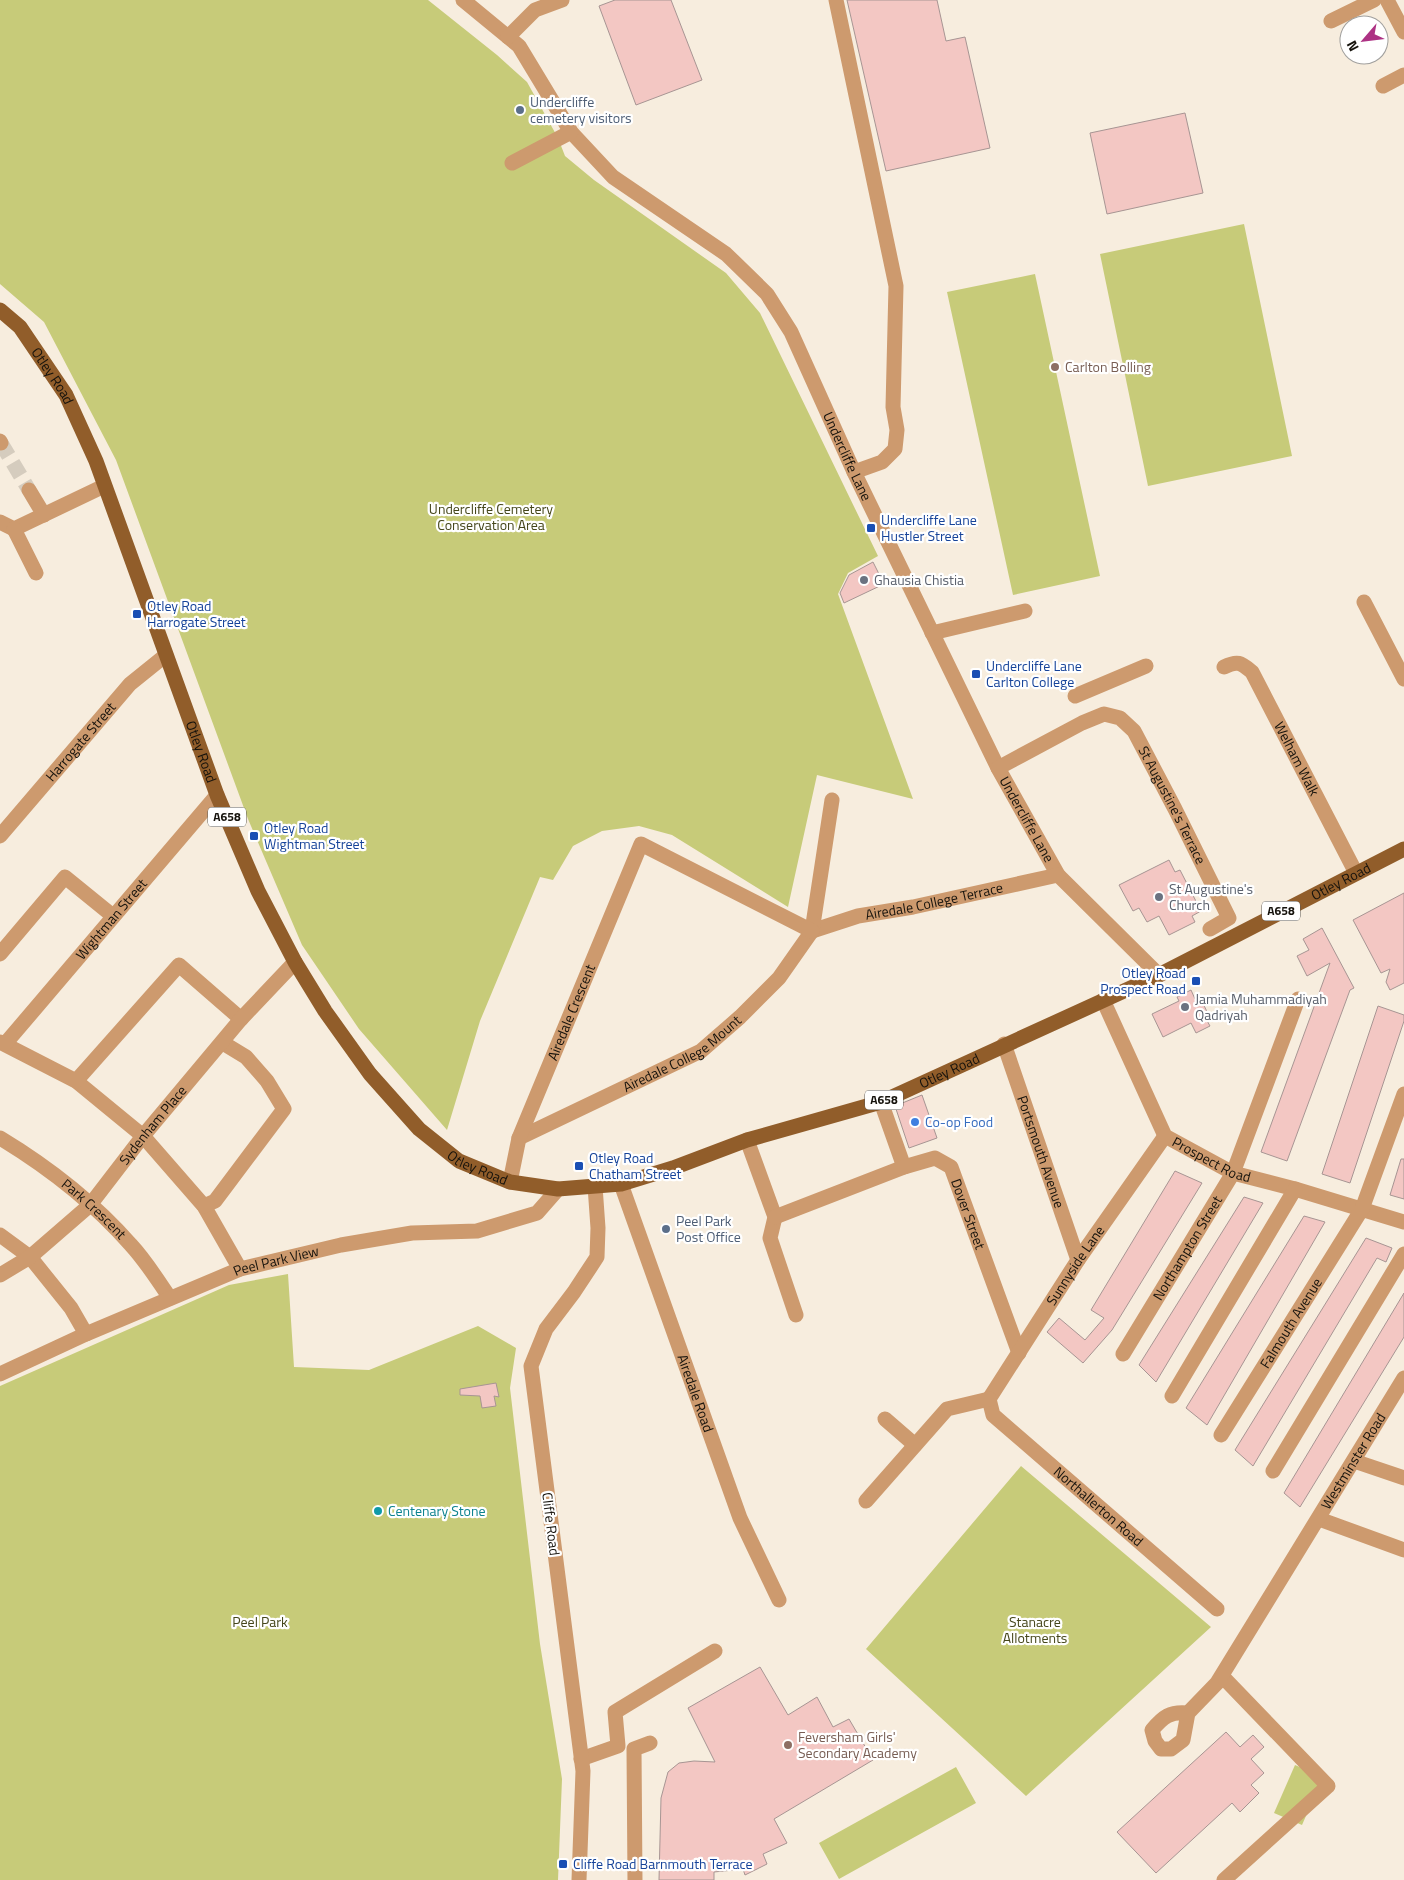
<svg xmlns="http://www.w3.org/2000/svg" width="1404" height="1880" font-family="'Titillium Web',sans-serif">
	<rect width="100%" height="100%" fill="#f7edde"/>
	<path fill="#c7cb79" d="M0 0H428L497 55 527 82 558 138 565 156 594 180 726 273 760 313 878 556 848 573 838 594 913 799 817 775 788 907 672 835 639 826 602 831 573 846 553 880 540 877 480 1021 447 1130 359 1029 302 945 248 819 116 460 44 322 0 284Z
		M1244 224 1292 456 1148 486 1100 254Z
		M1035 274 1100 576 1013 595 947 292Z
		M288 1274 294 1367 369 1370 478 1326 516 1348 510 1388 540 1644 562 1779 558 1880H0V1386L229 1285Z
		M1021 1466 1211 1627 1026 1796 866 1649Z
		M1295 1765 1323 1777 1302 1825 1274 1813Z
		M956 1767 976 1803 839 1879 819 1843Z"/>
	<path fill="#f3c7c3" stroke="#a79593" d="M615 0H671L702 80 636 105 599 6Z
		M847 0H937L946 41 965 37 990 148 886 171Z
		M1185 113 1203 193 1107 214 1090 133Z
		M873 562 884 584 844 603 840 593 849 575Z
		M1169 860 1175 872 1180 870 1201 911 1192 916 1195 922 1169 935 1159 916 1147 922 1139 908 1133 911 1119 885Z
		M1404 893V983L1390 990 1386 982 1390 969 1381 973 1353 920Z
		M1322 928 1354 988 1350 990 1287 1161 1261 1152 1330 963 1307 976 1297 956 1309 950 1303 939Z
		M1191 990 1195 999 1200 997 1210 1018 1206 1019 1210 1026 1196 1033 1191 1023 1163 1037 1152 1014 1179 1001 1177 997Z
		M1378 1006 1404 1015V1021L1350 1183 1322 1174Z
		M922 1095 937 1138 909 1148 895 1106Z
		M1401 1159H1404V1199L1390 1195Z
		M1175 1171 1202 1183 1112 1330 1083 1363 1047 1332 1059 1318 1085 1340 1104 1318 1091 1310Z
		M1244 1197 1263 1203 1156 1382 1139 1365Z
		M1304 1216 1325 1222 1207 1425 1186 1408Z
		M1366 1238 1392 1248 1386 1262 1377 1258 1253 1466 1235 1450Z
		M1404 1293V1337L1300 1507 1284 1493Z
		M496 1383 499 1397 494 1396 496 1406 482 1408 480 1396 460 1395V1389Z
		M760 1667 788 1715 817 1697 833 1727 849 1719 873 1760 774 1819 787 1843 763 1854 767 1864 745 1875 743 1869 714 1872V1880H659L661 1798 668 1772 679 1763 694 1761 715 1762 688 1708Z
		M1226 1732 1240 1747 1253 1735 1264 1747 1251 1759 1264 1773 1251 1785 1259 1793 1240 1812 1232 1803 1156 1873 1117 1832Z"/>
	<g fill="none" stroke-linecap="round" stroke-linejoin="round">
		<path stroke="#d5ccbe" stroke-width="15" stroke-dasharray="15 8" stroke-linecap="butt" d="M1 443 29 490"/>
		<g stroke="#cd9a6e" stroke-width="15">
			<path id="s1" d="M463 0 519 46 571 132 613 177 726 254 767 294 791 332 854 472 998 768 1058 875 1159 975"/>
			<path d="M836 0 896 286 893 407 897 430 895 449 882 462 854 472"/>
			<path d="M1387 0 1404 32"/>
			<path d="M1331 21 1374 0"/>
			<path d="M508 37 535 10 562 0"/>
			<path d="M1383 86 1404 75"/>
			<path d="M512 163 571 132"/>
			<path d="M0 441 1 443"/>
			<path d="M29 490 44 515"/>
			<path d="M0 522 14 529 104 486"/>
			<path d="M14 529 36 573"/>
			<path d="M1364 602 1404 679"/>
			<path d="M932 633 1025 611"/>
			<path id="s2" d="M1224 667C1238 660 1241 663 1252 672L1356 873"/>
			<path d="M1075 696 1146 666"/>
			<path id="s3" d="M998 768 1082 723 1104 714 1120 718 1134 731 1175 809 1229 918 1210 929"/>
			<path id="s4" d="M0 836 130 684 166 655"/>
			<path id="s5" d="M812 931 858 916 913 907 1058 875"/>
			<path d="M0 954 65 877 113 916"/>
			<path id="s6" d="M1103 1000 1165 1136 1233 1173 1295 1189 1404 1222"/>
			<path d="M0 1042 76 1081 143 1136 204 1206 240 1269"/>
			<path id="s7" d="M5 1044 217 795"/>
			<path id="s8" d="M1004 1044 1078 1260"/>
			<path d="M76 1081 179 965 241 1019"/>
			<path d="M881 1102 904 1167"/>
			<path id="s9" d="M0 1138C48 1167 94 1203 131 1245 146 1261 158 1281 170 1298"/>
			<path id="s10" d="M519 1138 701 1051 740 1017 779 978 812 931 832 800"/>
			<path d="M747 1140 775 1217 770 1238 796 1315"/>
			<path id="s11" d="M510 1182 519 1138 641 844 812 931"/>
			<path id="s12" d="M621 1184 740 1518 779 1600"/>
			<path d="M204 1206 215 1201 284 1109 267 1081 246 1057 223 1043"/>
			<path id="s13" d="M775 1217 904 1167 935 1158 951 1167 1019 1353"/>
			<path d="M0 1235 30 1257 71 1308 86 1334"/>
			<path id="s14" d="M0 1275 30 1257 90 1205 143 1136 241 1019 295 962"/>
			<path id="s15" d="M1123 1354 1233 1173 1298 999"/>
			<path id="s16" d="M0 1374 86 1334 240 1269 341 1245 412 1233 477 1231 537 1213 558 1189"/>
			<path d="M1172 1396 1295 1189"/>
			<path id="s17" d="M989 1399 1078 1260 1165 1136"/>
			<path id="s18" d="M989 1399 993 1415 1217 1609"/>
			<path d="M885 1419 915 1445"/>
			<path id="s19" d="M1221 1435 1362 1209 1404 1094"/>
			<path d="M1354 1461 1404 1478"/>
			<path d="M1273 1471 1404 1254"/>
			<path d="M866 1501 947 1409 989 1399"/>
			<path d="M1319 1519 1404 1550"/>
			<path d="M1222 1676 1328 1786 1224 1880"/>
			<path id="s20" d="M1188 1713C1170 1711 1163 1717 1152 1730L1155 1741 1161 1749H1171L1183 1740 1188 1713 1217 1683 1404 1378"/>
			<path d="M581 1759 618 1746 615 1712 715 1651"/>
			<path d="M579 1880 583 1771 531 1366 546 1329 574 1292 597 1257 598 1228 595 1186"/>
			<path d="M635 1880 634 1749 650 1743"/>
		</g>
		<path stroke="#915d2a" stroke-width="15" id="s21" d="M0 310 20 327 66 395 96 461 217 795 258 891 295 962 325 1011 370 1074 419 1129 459 1161 510 1182 558 1189 621 1184 673 1168 747 1140 881 1102 1159 975 1404 849"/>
	</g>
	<g fill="#5c6f8a" stroke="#fff" stroke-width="2">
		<circle cx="520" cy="110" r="5"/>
		<circle cx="666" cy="1229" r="5"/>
	</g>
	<g fill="#8d6e63" stroke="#fff" stroke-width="2">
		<circle cx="1055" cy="367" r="5"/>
		<circle cx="788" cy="1745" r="5"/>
	</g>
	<g fill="#1a4fb4" stroke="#fff" stroke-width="2">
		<rect x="866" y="523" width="10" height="10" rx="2.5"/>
		<rect x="132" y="609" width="10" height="10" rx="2.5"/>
		<rect x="971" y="669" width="10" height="10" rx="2.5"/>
		<rect x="249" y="831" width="10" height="10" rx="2.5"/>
		<rect x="1191" y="976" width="10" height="10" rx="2.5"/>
		<rect x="574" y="1161" width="10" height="10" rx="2.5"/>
		<rect x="558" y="1859" width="10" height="10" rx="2.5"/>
	</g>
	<g fill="#6b7280" stroke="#fff" stroke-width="2">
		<circle cx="864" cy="580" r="5"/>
		<circle cx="1159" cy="897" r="5"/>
		<circle cx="1185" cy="1007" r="5"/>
	</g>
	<circle fill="#3f7fe0" stroke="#fff" stroke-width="2" cx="915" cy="1122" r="5"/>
	<circle fill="#0f9aa8" stroke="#fff" stroke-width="2" cx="378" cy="1511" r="5"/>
	<g text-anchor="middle" stroke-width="4.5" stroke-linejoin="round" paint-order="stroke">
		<g fill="#fff" stroke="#5b5955" stroke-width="1">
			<rect x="208" y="807.5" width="38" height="19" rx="4"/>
			<rect x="1262" y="901.5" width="38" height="19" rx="4"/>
			<rect x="865" y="1090.5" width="38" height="19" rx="4"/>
		</g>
		<g font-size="12" font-weight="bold" fill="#15120c">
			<text x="227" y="821">A658</text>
			<text x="1281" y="915">A658</text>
			<text x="884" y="1104">A658</text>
		</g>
		<g font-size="14" fill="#4e5e75" stroke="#fff" text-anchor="start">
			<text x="530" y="107">Undercliffe<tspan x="530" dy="16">cemetery visitors</tspan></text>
			<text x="676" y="1226">Peel Park<tspan x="676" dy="16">Post Office</tspan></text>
		</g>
		<g font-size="14" fill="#785e54" stroke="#fff" text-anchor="start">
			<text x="1065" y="372">Carlton Bolling</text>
			<text x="798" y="1742">Feversham Girls'<tspan x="798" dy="16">Secondary Academy</tspan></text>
		</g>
		<g font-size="14" fill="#15120c" stroke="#fff">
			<text dy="5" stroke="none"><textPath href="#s21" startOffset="85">Otley Road</textPath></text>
			<text dy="5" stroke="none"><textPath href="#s1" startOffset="610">Undercliffe Lane</textPath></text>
			<text dy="5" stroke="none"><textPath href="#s4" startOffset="124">Harrogate Street</textPath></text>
			<text dy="5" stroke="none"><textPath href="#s21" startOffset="490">Otley Road</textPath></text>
			<text dy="5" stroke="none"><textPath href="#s2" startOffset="129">Welham Walk</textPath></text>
			<text dy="5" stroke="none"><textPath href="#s3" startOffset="238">St Augustine's Terrace</textPath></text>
			<text dy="5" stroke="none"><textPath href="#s1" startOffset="1015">Undercliffe Lane</textPath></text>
			<text dy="5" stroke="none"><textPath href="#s21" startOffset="1930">Otley Road</textPath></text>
			<text dy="5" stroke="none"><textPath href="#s5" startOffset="126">Airedale College Terrace</textPath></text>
			<text dy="5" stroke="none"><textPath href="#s7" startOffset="164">Wightman Street</textPath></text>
			<text dy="5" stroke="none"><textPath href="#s11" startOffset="181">Airedale Crescent</textPath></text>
			<text dy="5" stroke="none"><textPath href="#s10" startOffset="184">Airedale College Mount</textPath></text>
			<text dy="5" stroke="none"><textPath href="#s21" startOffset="1495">Otley Road</textPath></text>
			<text dy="5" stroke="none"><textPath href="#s14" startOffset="216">Sydenham Place</textPath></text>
			<text dy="5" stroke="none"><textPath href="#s8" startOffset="114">Portsmouth Avenue</textPath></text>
			<text dy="5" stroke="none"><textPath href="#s6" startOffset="202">Prospect Road</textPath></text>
			<text dy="5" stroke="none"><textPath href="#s21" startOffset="1000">Otley Road</textPath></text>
			<text dy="5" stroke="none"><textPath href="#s9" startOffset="118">Park Crescent</textPath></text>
			<text dy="5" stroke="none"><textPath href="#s13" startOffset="239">Dover Street</textPath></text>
			<text dy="5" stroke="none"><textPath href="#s15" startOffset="124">Northampton Street</textPath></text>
			<text dy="5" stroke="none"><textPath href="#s16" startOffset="299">Peel Park View</textPath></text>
			<text dy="5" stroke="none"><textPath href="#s17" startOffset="159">Sunnyside Lane</textPath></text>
			<text dy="5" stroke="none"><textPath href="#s19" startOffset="132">Falmouth Avenue</textPath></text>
			<text dy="5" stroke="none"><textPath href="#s12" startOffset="222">Airedale Road</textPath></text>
			<text dy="5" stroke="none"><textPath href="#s20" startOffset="418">Westminster Road</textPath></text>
			<text dy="5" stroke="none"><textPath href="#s18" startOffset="156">Northallerton Road</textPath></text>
			<text transform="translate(551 1524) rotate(83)" y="5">Cliffe Road</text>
		</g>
		<g font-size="14" fill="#45461b" stroke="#fff">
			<text x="491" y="514">Undercliffe Cemetery<tspan x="491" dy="16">Conservation Area</tspan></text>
			<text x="260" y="1627">Peel Park</text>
			<text x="1035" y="1627">Stanacre<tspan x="1035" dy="16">Allotments</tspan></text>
		</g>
		<g font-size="14" fill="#164399" stroke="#fff" text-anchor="start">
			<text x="881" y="525">Undercliffe Lane<tspan x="881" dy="16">Hustler Street</tspan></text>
			<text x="147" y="611">Otley Road<tspan x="147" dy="16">Harrogate Street</tspan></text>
			<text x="986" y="671">Undercliffe Lane<tspan x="986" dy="16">Carlton College</tspan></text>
			<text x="264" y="833">Otley Road<tspan x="264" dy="16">Wightman Street</tspan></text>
			<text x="1186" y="978" text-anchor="end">Otley Road<tspan x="1186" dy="16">Prospect Road</tspan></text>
			<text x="589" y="1163">Otley Road<tspan x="589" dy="16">Chatham Street</tspan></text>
			<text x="573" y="1869">Cliffe Road Barnmouth Terrace</text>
		</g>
		<g font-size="14" fill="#5b616d" stroke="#fff" text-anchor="start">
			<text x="874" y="585">Ghausia Chistia</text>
			<text x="1169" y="894">St Augustine's<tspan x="1169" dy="16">Church</tspan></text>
			<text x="1195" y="1004">Jamia Muhammadiyah<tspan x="1195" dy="16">Qadriyah</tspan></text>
		</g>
		<g font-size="14" fill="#366cbe" stroke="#fff" text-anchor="start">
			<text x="925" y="1127">Co-op Food</text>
		</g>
		<g font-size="14" fill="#0d838f" stroke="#fff" text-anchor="start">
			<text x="388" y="1516">Centenary Stone</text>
		</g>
	</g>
	<g transform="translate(1364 40) rotate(242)"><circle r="24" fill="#ffffff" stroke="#a1a09e"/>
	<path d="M0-4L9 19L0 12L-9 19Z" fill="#ad3284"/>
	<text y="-8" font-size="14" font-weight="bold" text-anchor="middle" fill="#15120c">N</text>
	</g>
</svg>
